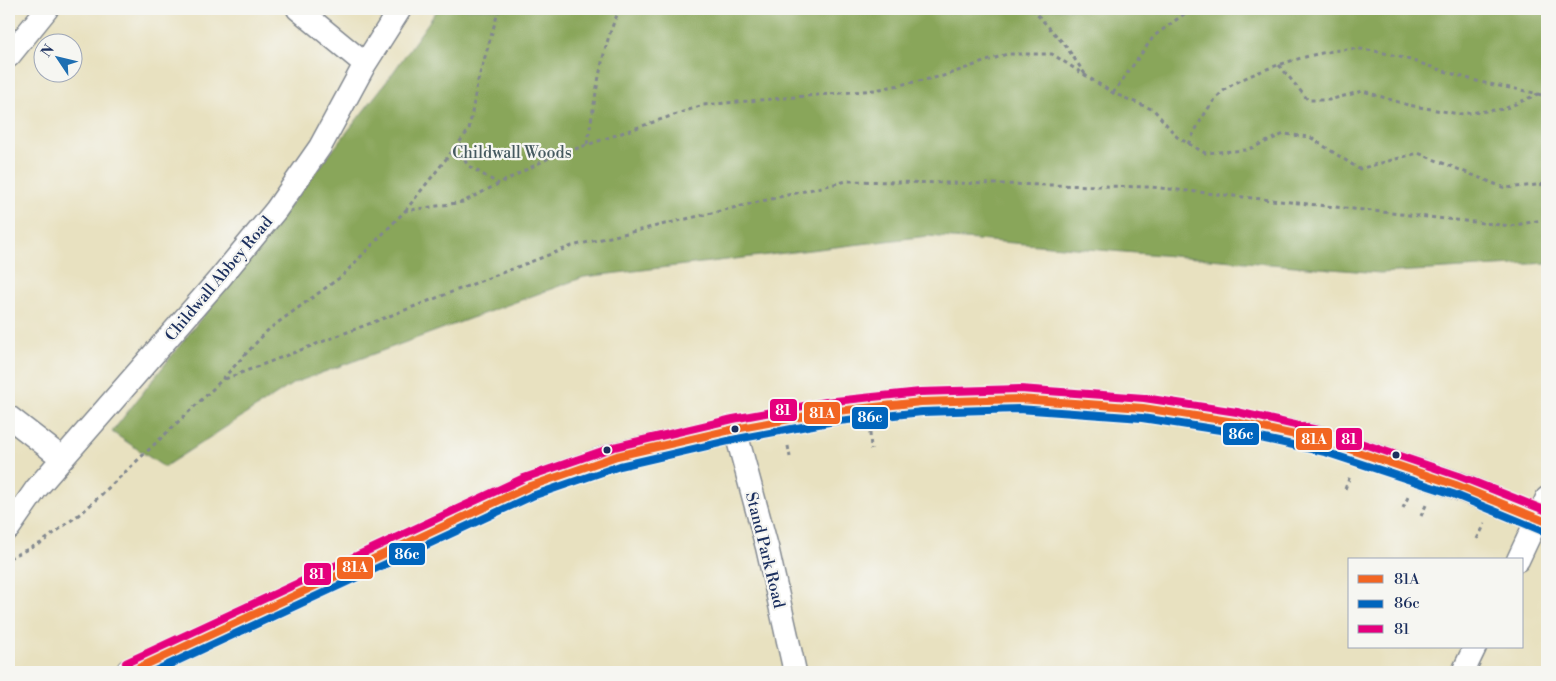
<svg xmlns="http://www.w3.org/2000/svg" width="1556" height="681" font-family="'Libre Bodoni',serif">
	<rect width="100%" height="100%" fill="#f6f6f2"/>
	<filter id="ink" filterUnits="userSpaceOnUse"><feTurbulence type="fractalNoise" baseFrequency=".02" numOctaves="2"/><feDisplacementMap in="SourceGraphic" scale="10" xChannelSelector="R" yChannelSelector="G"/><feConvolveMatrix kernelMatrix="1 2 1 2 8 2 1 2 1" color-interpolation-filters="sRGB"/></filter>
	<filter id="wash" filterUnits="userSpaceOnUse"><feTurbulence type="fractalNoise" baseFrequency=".0096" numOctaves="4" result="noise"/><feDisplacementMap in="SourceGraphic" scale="20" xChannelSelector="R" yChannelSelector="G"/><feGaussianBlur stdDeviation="1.12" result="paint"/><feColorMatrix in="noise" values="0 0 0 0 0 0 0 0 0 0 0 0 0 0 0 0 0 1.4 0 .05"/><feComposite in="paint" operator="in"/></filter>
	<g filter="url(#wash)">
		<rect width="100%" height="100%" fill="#e8e1c0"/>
		<path fill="#89a65a" stroke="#526a5c" d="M438 9H1547V263L1380 273 928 236 584 277 294 383 164 467 112 432 387 81Z"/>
	</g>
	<g filter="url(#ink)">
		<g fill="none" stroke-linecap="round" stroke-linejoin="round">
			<defs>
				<path id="minor" d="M298 9 365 64
					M9 56 47 9
					M9 417 62 458
					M735 429 767 547 795 672
					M9 528 36 489 220 278 276 210 320 147 365 64 400 9
					M1518 560 1547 498
					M1463 672 1475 647"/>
				<path id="tertiary" d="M130 672 528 487 617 456 735 429 828 412 921 402 1019 399 1143 408 1235 422 1328 442 1456 485 1547 522"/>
			</defs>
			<use href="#minor" stroke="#82888f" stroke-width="25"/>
			<use href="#tertiary" stroke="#82888f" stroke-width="30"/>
			<path stroke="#82888f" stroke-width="3" stroke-dasharray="4 4" stroke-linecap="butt" d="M1032 9 1065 45 1085 74
				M1279 65 1308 100H1329L1363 91 1408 105 1459 114 1504 109 1538 94
				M1113 93 1154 36 1191 9
				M587 144C595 103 601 45 620 9
				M1188 144C1198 126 1206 108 1221 93 1243 72 1330 46 1360 49 1398 53 1434 69 1470 79 1495 87 1522 88 1547 97
				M459 145 467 165 499 184
				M405 211 469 130 477 84 499 9
				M225 379 572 246 847 181 1151 187 1511 226 1547 219
				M870 433 871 450
				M788 446 790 457
				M1345 489 1350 476
				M1403 508 1409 495
				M1421 516 1427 503
				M1477 539 1485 524
				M9 558 41 543 85 510 215 387 269 329 342 276 405 211 463 202 549 158 703 105 875 90 943 76 1007 54H1052L1113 93 1154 110 1177 137 1205 153 1247 150 1284 134 1310 137 1359 169 1418 153 1505 188 1547 184"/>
			<use href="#minor" stroke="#fff" stroke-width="22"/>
			<use href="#tertiary" stroke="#fff" stroke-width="28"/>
			<defs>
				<path id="bus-1" d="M130 672 528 487 617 456 735 429 828 412 921 402 1019 399 1143 408 1235 422 1328 442 1456 485 1547 522"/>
				<path id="bus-2" d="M153 672 532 496 620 466 737 439 829 422 922 412 1019 409 1142 418 1233 432 1325 452 1453 494 1543 531"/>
				<path id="bus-3" d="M126 663 524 478 614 447 733 419 826 402 920 392 1020 389 1144 398 1237 412 1331 433 1459 476 1547 511"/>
			</defs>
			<use href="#bus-1" stroke="#f6f6f2" stroke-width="11"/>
			<use href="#bus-2" stroke="#f6f6f2" stroke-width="11"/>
			<use href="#bus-3" stroke="#f6f6f2" stroke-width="11"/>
			<use href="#bus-1" stroke="#f26522" stroke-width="8"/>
			<use href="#bus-2" stroke="#0065bd" stroke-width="8"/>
			<use href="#bus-3" stroke="#e5007d" stroke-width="8"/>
		</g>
	</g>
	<g fill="#1b2f5e" stroke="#f6f6f2" stroke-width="2">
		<circle cx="735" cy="429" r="4.5"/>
		<circle cx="607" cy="450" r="4.5"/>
		<circle cx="1396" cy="455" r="4.5"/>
	</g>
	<g text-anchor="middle" stroke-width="4.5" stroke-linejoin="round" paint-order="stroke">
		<g font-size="16" fill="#465a60" stroke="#f6f6f2">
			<text x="512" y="158">Childwall Woods</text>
		</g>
		<g font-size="16" fill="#1b2f5e" stroke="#f6f6f2">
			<text transform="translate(218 278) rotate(-50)" y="6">Childwall Abbey Road</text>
			<text transform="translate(766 550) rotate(76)" y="6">Stand Park Road</text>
		</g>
	</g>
	<g stroke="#f6f6f2" stroke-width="2">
		<rect x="769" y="398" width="29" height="24" rx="5" fill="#e5007d"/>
		<rect x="803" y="401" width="38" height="24" rx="5" fill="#f26522"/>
		<rect x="851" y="406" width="38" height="24" rx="5" fill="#0065bd"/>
		<rect x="1222" y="422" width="38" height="24" rx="5" fill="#0065bd"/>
		<rect x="1295" y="427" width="38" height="24" rx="5" fill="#f26522"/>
		<rect x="1335" y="427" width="28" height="24" rx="5" fill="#e5007d"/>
		<rect x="388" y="542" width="38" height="24" rx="5" fill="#0065bd"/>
		<rect x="336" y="556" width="38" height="24" rx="5" fill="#f26522"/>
		<rect x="303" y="562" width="29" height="24" rx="5" fill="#e5007d"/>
	</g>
	<g font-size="14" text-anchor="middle" font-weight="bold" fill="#fff">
		<text x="783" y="415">81</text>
		<text x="822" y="418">81A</text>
		<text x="870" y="422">86c</text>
		<text x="1241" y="439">86c</text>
		<text x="1314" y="444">81A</text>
		<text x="1349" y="444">81</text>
		<text x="407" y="559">86c</text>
		<text x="355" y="572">81A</text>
		<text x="317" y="579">81</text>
	</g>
	<rect width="1556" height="681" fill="none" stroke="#f6f6f2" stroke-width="30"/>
	<rect x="1348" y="558" width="175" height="90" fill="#f6f6f2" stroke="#9ea6b7"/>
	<rect x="1358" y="575" width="25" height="8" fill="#f26522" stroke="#9ea6b7"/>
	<text x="1394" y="584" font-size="15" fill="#1b2f5e">81A</text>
	<rect x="1358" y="600" width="25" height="8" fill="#0065bd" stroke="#9ea6b7"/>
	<text x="1394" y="608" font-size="15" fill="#1b2f5e">86c</text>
	<rect x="1358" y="625" width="25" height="8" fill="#e5007d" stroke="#9ea6b7"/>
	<text x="1394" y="634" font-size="15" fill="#1b2f5e">81</text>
	<g transform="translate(58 58) rotate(305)"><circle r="24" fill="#f6f6f2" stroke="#9ea6b7"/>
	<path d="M0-4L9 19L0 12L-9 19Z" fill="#1f6fb2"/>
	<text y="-8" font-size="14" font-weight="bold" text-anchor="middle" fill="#1b2f5e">N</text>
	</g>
</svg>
